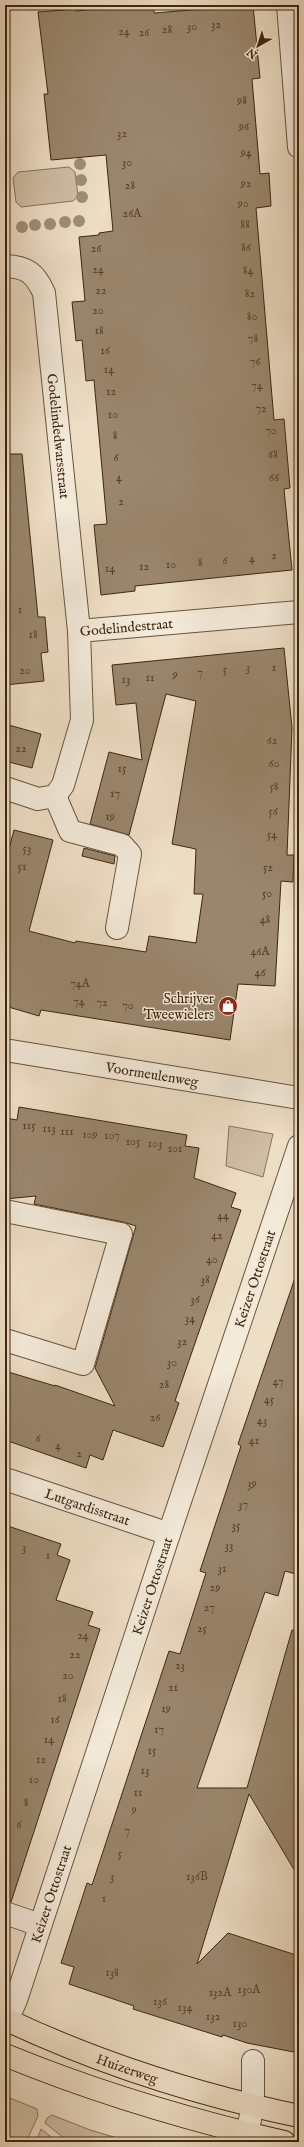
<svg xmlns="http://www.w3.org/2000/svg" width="304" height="2147" font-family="'IM FELL English',serif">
	<rect width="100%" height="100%" fill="#eddec6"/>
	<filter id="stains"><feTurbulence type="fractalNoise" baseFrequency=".005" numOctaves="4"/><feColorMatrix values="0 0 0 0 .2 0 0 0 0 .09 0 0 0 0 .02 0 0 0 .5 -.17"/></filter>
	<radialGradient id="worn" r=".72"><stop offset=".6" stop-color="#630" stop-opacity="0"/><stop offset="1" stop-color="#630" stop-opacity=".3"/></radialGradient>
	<path fill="#cfbfa7" stroke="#87725a" d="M69 167 75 172 78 196 73 201 21 207 16 202 13 178 18 172Z
		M229 1126 273 1134 263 1177 226 1166Z
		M5 2096 37 2109 38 2116 26 2142H9L5 2139Z
		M52 2115 90 2130 131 2142H69L45 2123 47 2118Z
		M41 2129 58 2142H36Z"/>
	<path fill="#99866d" stroke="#3f260d" d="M136 5H148V9L154 8V13L253 5 260 78 252 79 260 174 269 173 271 206 256 208 274 420 284 419 290 488 284 489 292 570 135 586V591L101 595 94 525 107 524 94 380 86 381 82 340 76 341 72 302 85 301 79 237 99 235V233L113 231 106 155 51 160 44 94H48L38 12 76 9V11Z
		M5 454H22L38 617H45L48 652 41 653 44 681 5 685Z
		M284 648 292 728 287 855H294L293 882 281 881 275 986 238 984 230 1040 41 1010 39 1016 5 1006V864L14 830 53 840 29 931 75 943 76 941 146 952 149 936 196 943 203 894H194L196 849 172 844 196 701 166 694 129 835 90 824 109 752 142 760 136 703 116 705 112 665Z
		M5 724 41 734 32 768 5 761Z
		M84 848 115 856 114 864 82 856Z
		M19 1107 187 1135 185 1146 199 1148 194 1178 236 1193 231 1207 241 1210 175 1401 179 1403 163 1447 113 1430 103 1460 90 1455 86 1468 5 1440V1371L55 1386V1385L115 1406 95 1368 136 1226 123 1222 34 1204 36 1196 5 1199V1118L17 1120Z
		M295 1278 299 1279V1575L285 1571 278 1596 265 1592 197 1788H247L292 1630 299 1631V1878L249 1794 197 1964 228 1933 299 1956V2053L247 2043 223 2035 222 2037 133 2009 134 2006 69 1984 74 1967 61 1963 87 1883 92 1885 169 1651 180 1654 206 1573 200 1571 241 1446 238 1444Z
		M5 1525 61 1544 57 1555 70 1560 56 1600 93 1612 88 1625 100 1629 11 1902 5 1901Z"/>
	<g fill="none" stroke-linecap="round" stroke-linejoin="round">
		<defs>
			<g id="minor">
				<path d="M288 5 299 147"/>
				<path id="s1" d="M5 266C27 267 35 273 44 293L79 631"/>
				<path id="s2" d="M5 788 38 799 55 796 63 785 82 720 79 631 299 612"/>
				<path d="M55 796 70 831 122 845 130 854 117 928"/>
				<path id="s3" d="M5 1050 299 1098"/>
				<path d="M5 1211 121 1234 83 1364 5 1340"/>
				<path id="s4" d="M5 1479 169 1534"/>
				<path d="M5 1913 40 1925"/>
				<path id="s5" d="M5 2025 16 2000 169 1534 299 1146"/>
				<path d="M245 2142 253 2106V2061"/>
			</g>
			<g id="major">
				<path id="s6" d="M5 2019C98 2063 199 2095 299 2116"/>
				<path d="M5 2055C95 2092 189 2120 284 2142"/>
			</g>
		</defs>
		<use href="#minor" stroke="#6a543b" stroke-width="24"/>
		<use href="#major" stroke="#3f260d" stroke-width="24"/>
		<use href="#minor" stroke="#f3eada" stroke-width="22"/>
		<use href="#major" stroke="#eddec6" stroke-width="22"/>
	</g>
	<g fill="#a18e76">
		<circle cx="80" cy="164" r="6"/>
		<circle cx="81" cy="180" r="6"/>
		<circle cx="82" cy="197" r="6"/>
		<circle cx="79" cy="221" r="6"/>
		<circle cx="65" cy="222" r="6"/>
		<circle cx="50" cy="224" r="6"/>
		<circle cx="35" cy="225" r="6"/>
		<circle cx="22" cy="227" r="6"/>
	</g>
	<defs>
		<symbol id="shop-disc" viewBox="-11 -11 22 22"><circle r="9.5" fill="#8f2418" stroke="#f3eada"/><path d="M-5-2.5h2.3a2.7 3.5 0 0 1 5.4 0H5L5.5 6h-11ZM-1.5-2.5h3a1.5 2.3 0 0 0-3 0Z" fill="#fff"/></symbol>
	</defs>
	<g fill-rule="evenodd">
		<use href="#shop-disc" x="217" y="995" width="22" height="22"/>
	</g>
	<g text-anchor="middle" stroke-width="3" stroke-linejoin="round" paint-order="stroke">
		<g font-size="12" fill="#563e25">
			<text x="216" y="28">32</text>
			<text x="192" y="30">30</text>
			<text x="167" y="33">28</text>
			<text x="124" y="35">24</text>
			<text x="144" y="36">26</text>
			<text x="242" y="104">98</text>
			<text x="244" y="130">96</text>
			<text x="122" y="137">32</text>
			<text x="246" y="156">94</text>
			<text x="127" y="166">30</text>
			<text x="246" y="187">92</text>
			<text x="130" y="189">28</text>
			<text x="243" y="207">90</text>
			<text x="132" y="217">26A</text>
			<text x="245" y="228">88</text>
			<text x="246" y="251">86</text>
			<text x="96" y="252">26</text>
			<text x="98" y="273">24</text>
			<text x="248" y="274">84</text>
			<text x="101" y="294">22</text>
			<text x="250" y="297">82</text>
			<text x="98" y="314">20</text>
			<text x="252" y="320">80</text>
			<text x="99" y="334">18</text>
			<text x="253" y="342">78</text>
			<text x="105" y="354">16</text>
			<text x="255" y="365">76</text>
			<text x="109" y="373">14</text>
			<text x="257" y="389">74</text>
			<text x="111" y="395">12</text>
			<text x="261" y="412">72</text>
			<text x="113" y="418">10</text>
			<text x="271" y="434">70</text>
			<text x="115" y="439">8</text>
			<text x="273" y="458">68</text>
			<text x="116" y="461">6</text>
			<text x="119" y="481">4</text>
			<text x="274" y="481">66</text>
			<text x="121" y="505">2</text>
			<text x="274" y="559">2</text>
			<text x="252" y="562">4</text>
			<text x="225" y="564">6</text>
			<text x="200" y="566">8</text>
			<text x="171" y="568">10</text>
			<text x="144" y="570">12</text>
			<text x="110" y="572">14</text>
			<text x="20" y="613">1</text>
			<text x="33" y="638">18</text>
			<text x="248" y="671">3</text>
			<text x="274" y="671">1</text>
			<text x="225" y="673">5</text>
			<text x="25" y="674">20</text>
			<text x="200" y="676">7</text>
			<text x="175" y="678">9</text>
			<text x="150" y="681">11</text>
			<text x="126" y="683">13</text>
			<text x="272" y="744">62</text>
			<text x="21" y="752">22</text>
			<text x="274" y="767">60</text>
			<text x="122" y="772">15</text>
			<text x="274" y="790">58</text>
			<text x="115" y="797">17</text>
			<text x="273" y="815">56</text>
			<text x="110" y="820">19</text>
			<text x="272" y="838">54</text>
			<text x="27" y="852">53</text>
			<text x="22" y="870">51</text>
			<text x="268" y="871">52</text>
			<text x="267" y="897">50</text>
			<text x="265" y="923">48</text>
			<text x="260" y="955">46A</text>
			<text x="260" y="976">46</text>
			<text x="80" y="987">74A</text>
			<text x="79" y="1005">74</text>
			<text x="102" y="1006">72</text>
			<text x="128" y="1009">70</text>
			<text x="29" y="1129">115</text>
			<text x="49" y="1132">113</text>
			<text x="67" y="1135">111</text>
			<text x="90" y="1138">109</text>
			<text x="112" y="1139">107</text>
			<text x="133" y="1145">105</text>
			<text x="155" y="1147">103</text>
			<text x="175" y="1152">101</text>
			<text x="223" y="1219">44</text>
			<text x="217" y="1239">42</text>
			<text x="212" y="1263">40</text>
			<text x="205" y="1283">38</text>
			<text x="195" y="1303">36</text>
			<text x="190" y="1322">34</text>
			<text x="182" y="1345">32</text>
			<text x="172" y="1366">30</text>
			<text x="278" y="1385">47</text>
			<text x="164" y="1388">28</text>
			<text x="269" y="1403">45</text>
			<text x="155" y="1421">26</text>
			<text x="262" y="1424">43</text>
			<text x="38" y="1442">6</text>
			<text x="254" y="1444">41</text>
			<text x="58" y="1449">4</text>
			<text x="79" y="1457">2</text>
			<text x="252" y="1487">39</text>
			<text x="243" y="1508">37</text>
			<text x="236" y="1529">35</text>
			<text x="229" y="1549">33</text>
			<text x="24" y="1551">3</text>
			<text x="48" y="1559">1</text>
			<text x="222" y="1572">31</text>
			<text x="215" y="1591">29</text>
			<text x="209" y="1611">27</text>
			<text x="202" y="1632">25</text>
			<text x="83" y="1639">24</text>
			<text x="75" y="1658">22</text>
			<text x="180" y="1669">23</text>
			<text x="68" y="1679">20</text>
			<text x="173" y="1691">21</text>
			<text x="62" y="1702">18</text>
			<text x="166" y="1712">19</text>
			<text x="55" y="1723">16</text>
			<text x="159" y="1733">17</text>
			<text x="49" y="1743">14</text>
			<text x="152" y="1754">15</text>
			<text x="41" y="1763">12</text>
			<text x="145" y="1774">13</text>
			<text x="34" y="1783">10</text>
			<text x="138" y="1796">11</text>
			<text x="26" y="1806">8</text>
			<text x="134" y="1813">9</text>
			<text x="19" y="1828">6</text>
			<text x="127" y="1834">7</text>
			<text x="120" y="1857">5</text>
			<text x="112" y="1880">3</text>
			<text x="197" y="1880">136B</text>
			<text x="104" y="1902">1</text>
			<text x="112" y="1976">138</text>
			<text x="249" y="1993">130A</text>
			<text x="220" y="1996">132A</text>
			<text x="160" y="2005">136</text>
			<text x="185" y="2011">134</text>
			<text x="213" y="2020">132</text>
			<text x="240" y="2027">130</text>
		</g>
		<g font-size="14" fill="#3f260d" stroke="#f3eada">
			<text dy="5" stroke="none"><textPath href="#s1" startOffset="195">Godelindedwarsstraat</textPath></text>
			<text dy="5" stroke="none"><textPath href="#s2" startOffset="270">Godelindestraat</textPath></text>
			<text dy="5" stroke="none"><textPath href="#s3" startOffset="149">Voormeulenweg</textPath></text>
			<text dy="5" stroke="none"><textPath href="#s5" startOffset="787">Keizer Ottostraat</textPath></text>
			<text dy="5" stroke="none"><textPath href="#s4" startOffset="87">Lutgardisstraat</textPath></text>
			<text dy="5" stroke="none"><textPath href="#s5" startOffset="463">Keizer Ottostraat</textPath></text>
			<text dy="5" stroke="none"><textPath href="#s5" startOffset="139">Keizer Ottostraat</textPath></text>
			<text dy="5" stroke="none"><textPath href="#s6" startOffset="132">Huizerweg</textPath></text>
		</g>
		<g font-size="14" fill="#3f260d" stroke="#f3eada" text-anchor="end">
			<text x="214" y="1003">Schrijver<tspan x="214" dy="16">Tweewielers</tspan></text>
		</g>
	</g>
	<rect width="304" height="2147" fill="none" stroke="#eddec6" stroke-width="20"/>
	<rect x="6" y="6" width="292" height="2135" fill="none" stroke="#3f260d" stroke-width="2"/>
	<rect x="10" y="10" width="284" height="2127" fill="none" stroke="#3f260d"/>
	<g transform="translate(258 46) rotate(219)" stroke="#f3eada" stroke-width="3" paint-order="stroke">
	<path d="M0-3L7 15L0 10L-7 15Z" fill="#3f260d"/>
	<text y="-6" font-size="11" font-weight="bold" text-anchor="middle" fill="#3f260d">N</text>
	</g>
	<rect width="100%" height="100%" filter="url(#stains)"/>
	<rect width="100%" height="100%" fill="url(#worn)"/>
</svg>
